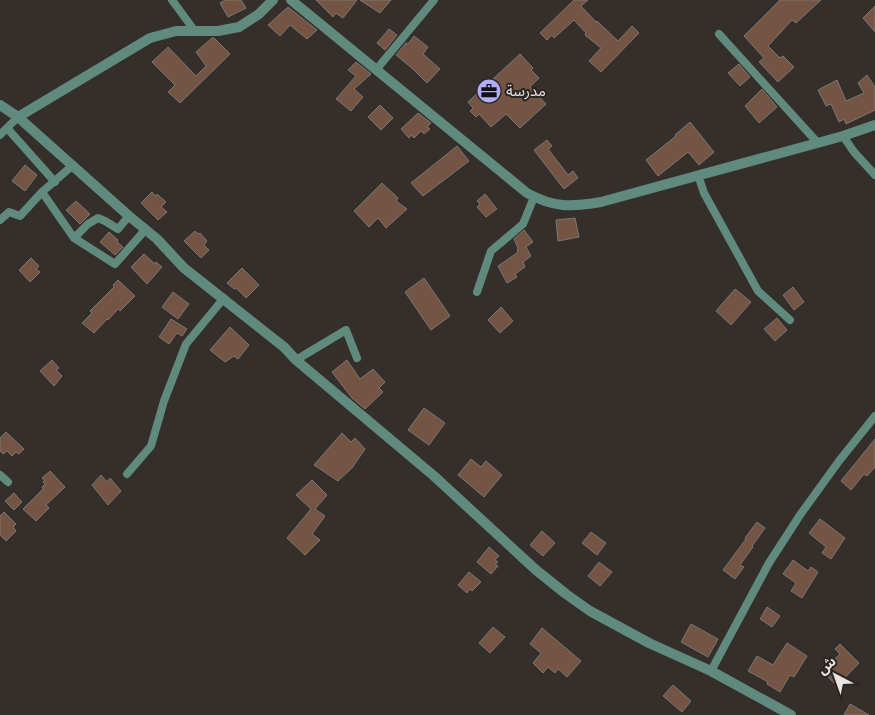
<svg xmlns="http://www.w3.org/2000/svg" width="875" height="715" font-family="'IBM Plex Sans','Noto Sans Arabic',sans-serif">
	<rect width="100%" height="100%" fill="#352f2b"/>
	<path fill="#745443" stroke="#7d7672" d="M225 0H241L246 8 228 17 220 3Z
		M316 0H357L343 18 336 13 333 17Z
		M360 0H391L380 13Z
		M574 0H588L581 6 596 22 597 21 618 41 632 26 639 33 601 72 589 61 601 48 585 35 586 33 574 20 554 38 552 35 547 40 540 33Z
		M780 0H821L796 23 792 20 768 46 780 58 783 56 794 67 778 82 759 62 764 58 744 36Z
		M875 6V32L863 18Z
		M288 7 317 30 307 39 290 25 280 36 268 25Z
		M389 29 397 35 385 50 377 43Z
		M414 36 428 47 423 54 440 69 427 83 414 70 396 55 406 43 408 44Z
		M212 38H214L230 54 180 103 168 92 175 85 152 62 168 47 196 76 206 66 196 52Z
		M520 54 533 68 531 70 539 78 530 87 546 104 520 128 506 114 491 127 479 114 476 117 470 111 473 108 468 102Z
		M356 62 371 74 354 89 363 97 351 111 336 99 356 76 348 70Z
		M739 64 750 77 740 86 728 73Z
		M867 75 875 87V110L846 124 844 119 839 122 831 104 826 106 818 90 837 80 846 101 864 93 858 83Z
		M762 89 777 107 759 123 745 106Z
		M380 105 393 118 381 130 368 117Z
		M418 113 431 123 427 127 430 129 424 134 421 131 414 138 411 135 409 138 401 129Z
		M690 122 714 152 699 165 688 152 658 176 646 160 676 136 675 135Z
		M547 140 552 146 548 149 568 175 573 171 578 178 564 189 534 150Z
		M457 146 469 161 423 196 411 183Z
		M25 165 37 175 25 191 12 181Z
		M382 183 398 198 396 201 407 209 386 228 378 218 369 227 354 211Z
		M152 192 155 196 157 194 166 202 161 207 167 212 158 220 141 203Z
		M485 194 497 209 486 217 477 207 480 204 477 201Z
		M76 201 90 214 80 224 66 210Z
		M575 218 579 237 558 241 556 220Z
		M524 230 533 242 526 247 531 256 523 262 525 267 515 274 517 277 507 283 498 266 517 253 518 248 514 239Z
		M195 231 198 234 200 233 207 241 204 245 209 250 201 258 184 241Z
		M109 232 118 240 117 242 123 247 115 255 100 242Z
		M144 254 155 264 156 262 162 267 147 284 131 267Z
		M31 258 39 266 36 269 40 272 30 282 19 270Z
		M242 268 259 285 246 298 236 288 234 289 227 283Z
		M424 278 450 316 431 330 405 292Z
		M118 280 135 296 120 311 118 309 108 320 107 319 94 333 82 323 92 313 90 311 114 287 113 285Z
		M793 287 804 302 794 310 783 295Z
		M735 289 751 302 731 325 716 311Z
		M173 292 189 304 178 319 162 307Z
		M501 307 513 321 500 333 488 320Z
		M777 318 787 330 775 341 764 329Z
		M171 319 187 329 182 336 177 333 169 344 159 337Z
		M230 327 249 345 238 359 234 356 225 362 210 350Z
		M52 360 59 368 56 370 62 376 54 386 40 371Z
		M347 360 360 379 373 369 385 382 379 388 383 392 365 409 352 398 332 372Z
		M424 408 445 423 429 445 408 430Z
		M6 432 24 449 19 454 16 452 12 456 7 451 3 454 0 451V438Z
		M342 433 351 442 355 438 365 449 352 468 338 481 314 465Z
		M875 439V467L867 476 864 474 851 490 841 481Z
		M471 459 481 467 486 461 502 475 484 497 458 475Z
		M50 471 65 487 46 505 49 508 36 521 23 509 43 489 42 487 45 484 43 482 45 481 42 478Z
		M101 475 107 482 110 478 121 491 108 505 92 485Z
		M312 480 327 495 315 509 325 516 312 534 320 540 305 555 287 538 311 509 296 495Z
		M14 493 22 502 14 510 5 501Z
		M4 512 16 524 13 527 16 531 6 541 0 535V516Z
		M820 519 845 538 831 559 822 553 826 547 809 533Z
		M757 522 765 528 752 546 753 547 740 565 744 567 735 579 723 570 746 539 745 538Z
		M542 531 555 543 543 556 530 545Z
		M591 532 606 543 597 555 582 543Z
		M489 547 499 556 495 560 498 562 495 564 498 566 491 574 477 562Z
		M793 560 808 571 811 567 818 572 802 598 791 591 796 583 783 574Z
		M599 562 612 572 600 586 588 576Z
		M469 572 481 582 472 591 470 589 467 593 458 585Z
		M767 607 780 616 772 627 760 619Z
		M691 624 718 639 708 657 681 642Z
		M493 627 505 637 490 653 479 643Z
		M542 628 581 661 567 677 558 669 555 673 548 667 543 673 533 663 541 653 530 644Z
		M787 643 807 656 794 677 790 675 780 692 767 684 768 682 748 671 757 656 773 665Z
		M840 644 859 663 837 686 822 671 840 654 835 649Z
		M673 685 691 701 682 712 663 696Z
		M850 704 869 715H844Z"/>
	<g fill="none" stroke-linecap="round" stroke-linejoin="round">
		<path stroke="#608a7e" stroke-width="8" d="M172 0 194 30
			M719 34 817 142
			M376 70 434 0
			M7 128 55 182
			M0 135 18 117
			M843 136 854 152 875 175
			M72 166 42 192 74 238
			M698 175 704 193 758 291 790 320
			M129 216 118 229 105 221 98 218 88 224 74 238 115 264 146 229
			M0 220 9 212 20 216 42 192
			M477 292 491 251 523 224 534 197
			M296 360 346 330 357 358
			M127 474 151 446 164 401 186 344 224 298
			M0 475 8 482
			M711 671 769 563 800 515 839 461 875 416"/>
		<path stroke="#608a7e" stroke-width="10" d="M291 0 527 193C554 208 571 207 601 202L843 136 875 125
			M0 105 18 117 129 216 157 239 184 268 284 347 296 360 434 476 536 570 566 594 590 611 649 643 711 671 791 715
			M18 117 150 38 176 31H218L239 27 259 14 273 0"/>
	</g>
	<defs>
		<symbol id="office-disc" viewBox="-11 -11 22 22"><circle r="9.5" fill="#b2adf9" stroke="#2b2522"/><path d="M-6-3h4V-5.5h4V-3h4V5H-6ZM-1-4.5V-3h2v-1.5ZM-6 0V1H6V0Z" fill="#111"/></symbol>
	</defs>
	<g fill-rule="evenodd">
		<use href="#office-disc" x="475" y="77" width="28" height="28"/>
	</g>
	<g text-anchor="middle" stroke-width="4" stroke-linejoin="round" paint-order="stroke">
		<g font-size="15" fill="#e8e4e1" stroke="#2b2522" text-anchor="start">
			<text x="506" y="96">مدرسة</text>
		</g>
	</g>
	<g transform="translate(835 675) rotate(319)" stroke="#2b2522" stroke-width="4" paint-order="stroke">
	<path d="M0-4L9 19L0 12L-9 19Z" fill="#e8e4e1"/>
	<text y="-8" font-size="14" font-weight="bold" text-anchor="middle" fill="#e8e4e1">ش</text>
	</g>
</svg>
